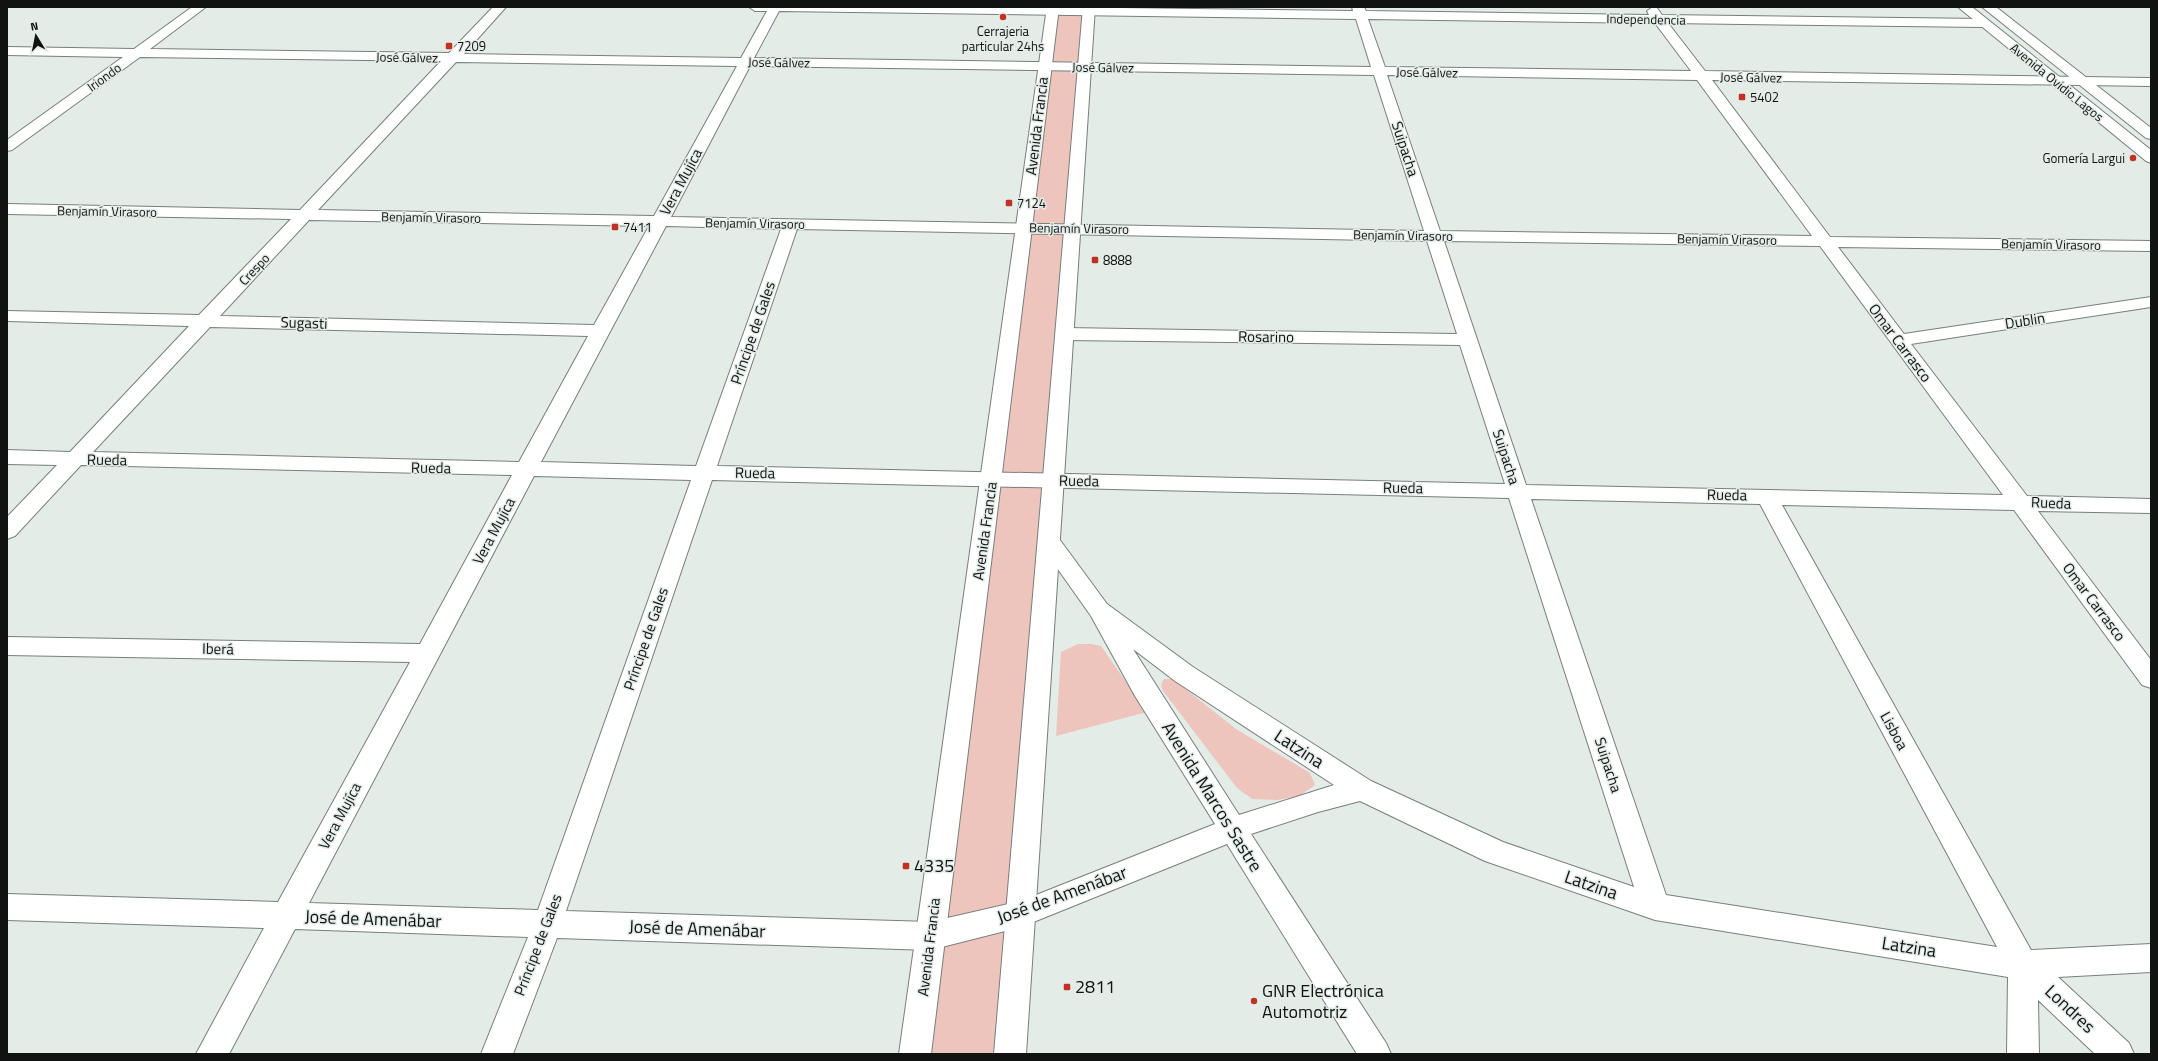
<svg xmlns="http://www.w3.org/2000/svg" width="2158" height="1061" font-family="'Titillium Web',sans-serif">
	<rect width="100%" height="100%" fill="#e4ece8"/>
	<path fill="#edc5bd" d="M1053 7H1089L1010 1054H915Z
		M1078 644H1091L1101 646 1147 712 1056 736 1061 652Z
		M1164 679H1173L1236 729 1310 773 1315 785 1299 796 1277 800 1252 799 1237 788 1163 691 1161 685Z"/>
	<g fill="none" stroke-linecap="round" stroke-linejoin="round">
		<defs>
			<path id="street" d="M192 7H206L150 49 449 53 493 7H506L464 54 741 58 767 11H755L749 7H1043L1353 11 1352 7H1364L1366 11 1649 15 1647 11 1653 7 1657 8 1662 15 1984 19 1990 23 1984 27 1668 23 1705 71 2151 78V86L1712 80 1830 237 2151 241V251L1838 247 1904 334 2151 297V307L1911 344 2027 496 2151 499V513L2038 511 2151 660V688L2142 685 2014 510 1782 505 2031 950 2151 944V972L2058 977 2129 1043 2134 1054H2095L2038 1000 2039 1054H2007L2008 977 1655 920 1485 861 1360 801 1318 812 1251 834 1386 1043 1391 1054H1357L1227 844 1021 927 930 950 557 938 513 1054H481L528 937 295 929 229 1054H196L264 928 7 920V894L278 902 410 662 7 655V637L420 644 512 475 81 465 15 536 7 539V517L57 465 7 464V450L70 452 189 326 7 321V311L199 315 291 219 7 214V204L300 210 441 61 140 57 12 150 7 151V140L123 57 7 55V47L134 49ZM779 11 1356 19 1371 67 754 58ZM1368 19 1655 23 1691 71 1385 67ZM456 62 737 66 654 216 318 210ZM750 66 1374 75 1424 231 671 217ZM1387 75 1697 80 1812 236 1440 231ZM309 220 649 226 594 325 220 316ZM666 226 781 229 696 466 541 462ZM797 229 1427 241 1457 334 1065 328 1058 330 1056 334 1058 338 1065 340 1460 345 1505 484 717 466ZM1444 241 1820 246 2003 495 1526 485ZM210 327 588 336 519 462 93 452ZM534 476 691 480 538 910 309 903ZM712 480 1509 498 1634 887 1503 842 1371 781 1193 667 1107 604 1057 536 1049 533 1041 536 1038 541 1091 616 1135 696 1215 824 1021 901 930 922 566 911ZM1531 499 1760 504 1997 947 1666 895ZM1133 649 1175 681 1334 785 1239 815Z"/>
			<path id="secondary" d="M1047 7H1059L931 1054H899Z
				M1083 7H1095L1026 1054H994Z
				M1958 7H1972L2151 150V163L2146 161Z
				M1982 7H1996L2151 128V139L2146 138Z"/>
		</defs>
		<use href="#street" stroke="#777f7b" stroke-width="2"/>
		<use href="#secondary" stroke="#777f7b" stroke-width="2"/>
		<use href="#street" fill="#fff" fill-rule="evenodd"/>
		<use href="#secondary" fill="#fff" fill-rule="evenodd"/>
	</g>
	<g fill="#bf3224" stroke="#e4ece8" stroke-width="1.5">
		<circle cx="1003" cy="17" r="4"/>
		<rect x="445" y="42" width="8" height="8" rx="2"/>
		<rect x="1738" y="93" width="8" height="8" rx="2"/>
		<circle cx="2133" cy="158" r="4"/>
		<rect x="1005" y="199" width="8" height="8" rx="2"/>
		<rect x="611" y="223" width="8" height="8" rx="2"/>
		<rect x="1091" y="256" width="8" height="8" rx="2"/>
		<rect x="902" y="862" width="8" height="8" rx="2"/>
		<rect x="1063" y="983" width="8" height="8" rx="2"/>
		<circle cx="1254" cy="1001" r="4"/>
	</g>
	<g text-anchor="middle" stroke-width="3" stroke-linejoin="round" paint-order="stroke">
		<g font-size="13" fill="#101312" stroke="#e4ece8">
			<text transform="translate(1646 19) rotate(1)" y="5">Independencia</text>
			<text transform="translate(407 57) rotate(1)" y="5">José Gálvez</text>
			<text transform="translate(779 62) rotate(1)" y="5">José Gálvez</text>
			<text transform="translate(1103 67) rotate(1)" y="5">José Gálvez</text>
			<text transform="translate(1427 72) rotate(1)" y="5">José Gálvez</text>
			<text transform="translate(104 77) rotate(-36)" y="5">Iriondo</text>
			<text transform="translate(1751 77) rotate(1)" y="5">José Gálvez</text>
			<text transform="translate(2057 82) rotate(39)" y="5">Avenida Ovidio Lagos</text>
			<text transform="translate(107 211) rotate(1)" y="5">Benjamín Virasoro</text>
			<text transform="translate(431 217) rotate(1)" y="5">Benjamín Virasoro</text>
			<text transform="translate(755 223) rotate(1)" y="5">Benjamín Virasoro</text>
			<text transform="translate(1079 228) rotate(1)" y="5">Benjamín Virasoro</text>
			<text transform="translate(1403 235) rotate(1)" y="5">Benjamín Virasoro</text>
			<text transform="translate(1727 239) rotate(1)" y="5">Benjamín Virasoro</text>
			<text transform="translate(2051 244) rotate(1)" y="5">Benjamín Virasoro</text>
			<text transform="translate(254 269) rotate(-47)" y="5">Crespo</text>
		</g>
		<g font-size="13" fill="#101312" stroke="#e4ece8" text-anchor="start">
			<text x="1003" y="36" text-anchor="middle">Cerrajeria<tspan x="1003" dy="15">particular 24hs</tspan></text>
			<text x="457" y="51">7209</text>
			<text x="1750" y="102">5402</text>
			<text x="2125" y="163" text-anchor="end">Gomería Largui</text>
			<text x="1017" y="208">7124</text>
			<text x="623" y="232">7411</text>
			<text x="1103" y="265">8888</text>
		</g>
		<g font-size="15" fill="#101312" stroke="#e4ece8">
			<text transform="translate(1037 126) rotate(-83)" y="5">Avenida Francia</text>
			<text transform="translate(1405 149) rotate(72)" y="5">Suipacha</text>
			<text transform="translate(681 182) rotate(-62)" y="5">Vera Mujíca</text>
			<text transform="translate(2025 321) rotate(-9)" y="5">Dublin</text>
			<text transform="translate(304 323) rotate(2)" y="5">Sugasti</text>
			<text transform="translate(753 333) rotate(-71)" y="5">Príncipe de Gales</text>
			<text transform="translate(1266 337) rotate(1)" y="5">Rosarino</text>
			<text transform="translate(1900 343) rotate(53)" y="5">Omar Carrasco</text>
			<text transform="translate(1506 457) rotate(72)" y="5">Suipacha</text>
			<text transform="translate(107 460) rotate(1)" y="5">Rueda</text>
			<text transform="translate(431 468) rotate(1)" y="5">Rueda</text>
			<text transform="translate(755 473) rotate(1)" y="5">Rueda</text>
			<text transform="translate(1079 481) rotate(1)" y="5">Rueda</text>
			<text transform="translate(1403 488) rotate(1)" y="5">Rueda</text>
			<text transform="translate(1727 495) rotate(1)" y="5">Rueda</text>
			<text transform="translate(2051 503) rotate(2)" y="5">Rueda</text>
			<text transform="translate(494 531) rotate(-62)" y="5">Vera Mujíca</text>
			<text transform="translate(985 531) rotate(-82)" y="5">Avenida Francia</text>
			<text transform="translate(2094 602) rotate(53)" y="5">Omar Carrasco</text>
			<text transform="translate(646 639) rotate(-71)" y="5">Príncipe de Gales</text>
			<text transform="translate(218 649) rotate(1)" y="5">Iberá</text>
			<text transform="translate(1894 731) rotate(61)" y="5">Lisboa</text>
			<text transform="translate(1608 765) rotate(72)" y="5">Suipacha</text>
			<text transform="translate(340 816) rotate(-62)" y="5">Vera Mujíca</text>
			<text transform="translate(538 945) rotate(-69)" y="5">Príncipe de Gales</text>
			<text transform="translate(929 947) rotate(-83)" y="5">Avenida Francia</text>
		</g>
		<g font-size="18" fill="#101312" stroke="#e4ece8">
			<text transform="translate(1299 749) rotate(33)" y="6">Latzina</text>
			<text transform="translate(1212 797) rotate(58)" y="6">Avenida Marcos Sastre</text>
			<text transform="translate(1591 885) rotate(19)" y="6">Latzina</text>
			<text transform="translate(1062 895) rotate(-20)" y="6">José de Amenábar</text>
			<text transform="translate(373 919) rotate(2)" y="6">José de Amenábar</text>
			<text transform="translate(697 929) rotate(2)" y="6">José de Amenábar</text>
			<text transform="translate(1909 947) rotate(9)" y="6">Latzina</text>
			<text transform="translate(2070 1009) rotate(43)" y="6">Londres</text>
		</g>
		<g font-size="18" fill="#101312" stroke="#e4ece8" text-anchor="start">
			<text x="914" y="872">4335</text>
			<text x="1075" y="993">2811</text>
			<text x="1262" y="997">GNR Electrónica<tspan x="1262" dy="21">Automotriz</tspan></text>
		</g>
	</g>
	<rect width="2158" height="1061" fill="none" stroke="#101312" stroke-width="16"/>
	<g transform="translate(36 36) rotate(350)" stroke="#e4ece8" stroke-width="3" paint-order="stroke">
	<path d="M0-3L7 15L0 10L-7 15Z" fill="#101312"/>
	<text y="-6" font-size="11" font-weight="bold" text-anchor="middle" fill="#101312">N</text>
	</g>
</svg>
